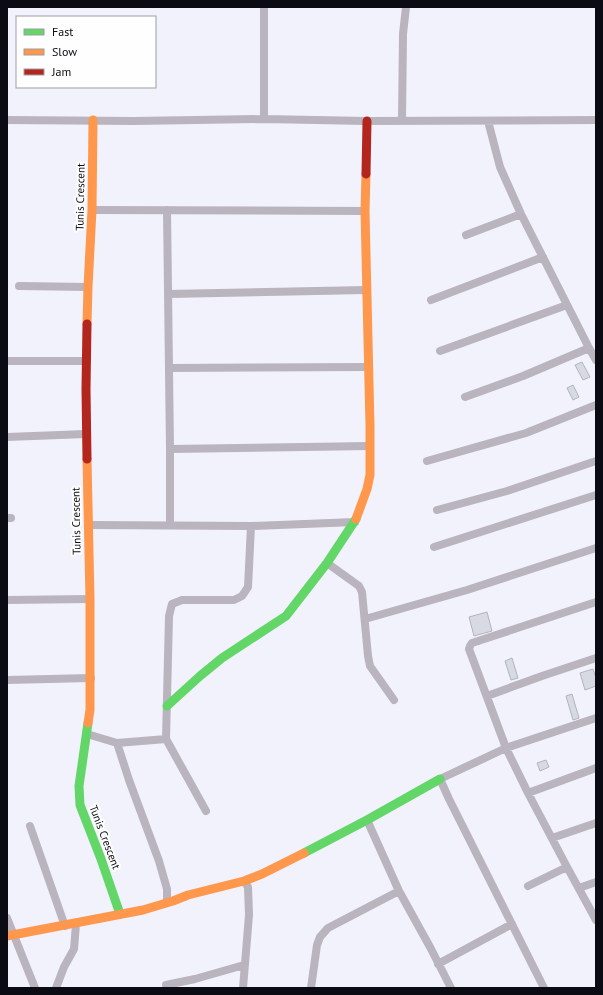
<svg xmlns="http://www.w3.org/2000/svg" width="603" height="995" font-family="'PT Sans',sans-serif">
	<rect width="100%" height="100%" fill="#f2f2fc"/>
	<path fill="#d7dae3" stroke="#b1b4bc" d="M582 362 590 377 583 380 575 365Z
		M573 385 579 397 573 400 567 388Z
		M487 612 492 631 474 636 469 617Z
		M512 658 518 678 511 680 505 661Z
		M593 669 596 678V686L585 690 580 673Z
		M572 694 579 718 573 720 566 696Z
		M546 760 549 767 540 771 537 763Z"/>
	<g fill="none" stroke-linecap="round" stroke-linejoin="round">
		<path stroke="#b9b4be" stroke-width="8" d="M264 7V119
			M7 120 134 121 264 119 367 121 596 120
			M402 120 403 34 406 7
			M488 121 500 167 521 214 589 348 596 360
			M92 210 365 211
			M167 210 170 449V525
			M466 235 521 214
			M19 286 88 287
			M168 294 366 290
			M431 300 543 257
			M440 351 567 305
			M7 361H86
			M169 368 368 367
			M465 397 523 376 589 348
			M7 437 86 434
			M170 449 370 446
			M427 461 526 433 596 405
			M437 510 507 491 596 461
			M7 518H11
			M89 525 251 526 355 522
			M434 547 596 495
			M327 563 359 586 362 592 368 656 370 666 394 700
			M7 600 90 599
			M596 602 472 643 470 646 469 649 506 748 528 793 567 867 596 920
			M365 619 467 590 596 548
			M7 680 91 678
			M487 696 542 676 596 658
			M87 734 117 743 166 739
			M117 743 129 780 159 861 167 889V903
			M528 793 596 768
			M206 811 166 739 169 616 172 604 182 600H234L242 596 248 587 251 526
			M367 820 399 891 430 947 451 988
			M30 826 65 926
			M552 838 596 823
			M528 886 567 867
			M579 888 596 882
			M7 918 35 988
			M438 964 512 924
			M166 985 195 979 244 965
			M56 988 64 967 74 949 76 924
			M243 988 249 915 248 887 244 881
			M311 988 317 945 320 937 328 928 399 891
			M544 988 449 799 440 779 506 748 596 718"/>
		<path stroke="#63d668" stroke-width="9" d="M167 706 200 676 222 658 286 616 327 563 356 519
			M88 723 79 786 80 805 101 859 120 914
			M304 853 367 820 440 779"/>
		<path stroke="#ff974d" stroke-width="9" d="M87 324 88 287 92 210 93 120
			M87 459 90 599V710L88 723
			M356 519 367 489 370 475V426L365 211 366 174
			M7 936 143 910 173 901 188 895 244 881 262 874 304 853"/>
		<path stroke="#b3261e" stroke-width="9" d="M366 174 367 121
			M87 459 86 389 87 324"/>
	</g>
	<g text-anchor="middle" stroke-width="4" stroke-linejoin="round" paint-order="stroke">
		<g font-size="11" fill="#0b0b13" stroke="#fefefe">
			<text transform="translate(80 197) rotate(-89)" y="4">Tunis Crescent</text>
			<text transform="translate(76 521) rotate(-91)" y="4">Tunis Crescent</text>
			<text transform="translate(105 837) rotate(69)" y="4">Tunis Crescent</text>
		</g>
	</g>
	<rect width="603" height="995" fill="none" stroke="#0b0b13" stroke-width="16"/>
	<rect x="16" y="16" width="140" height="72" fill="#fefefe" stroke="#9d9da0"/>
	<rect x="24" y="29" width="20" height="6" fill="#63d668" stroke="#9d9da0"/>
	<text x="52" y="36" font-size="12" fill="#0b0b13">Fast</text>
	<rect x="24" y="49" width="20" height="6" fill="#ff974d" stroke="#9d9da0"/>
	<text x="52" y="56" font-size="12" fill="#0b0b13">Slow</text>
	<rect x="24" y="69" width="20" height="6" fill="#b3261e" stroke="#9d9da0"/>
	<text x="52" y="76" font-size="12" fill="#0b0b13">Jam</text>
</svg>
